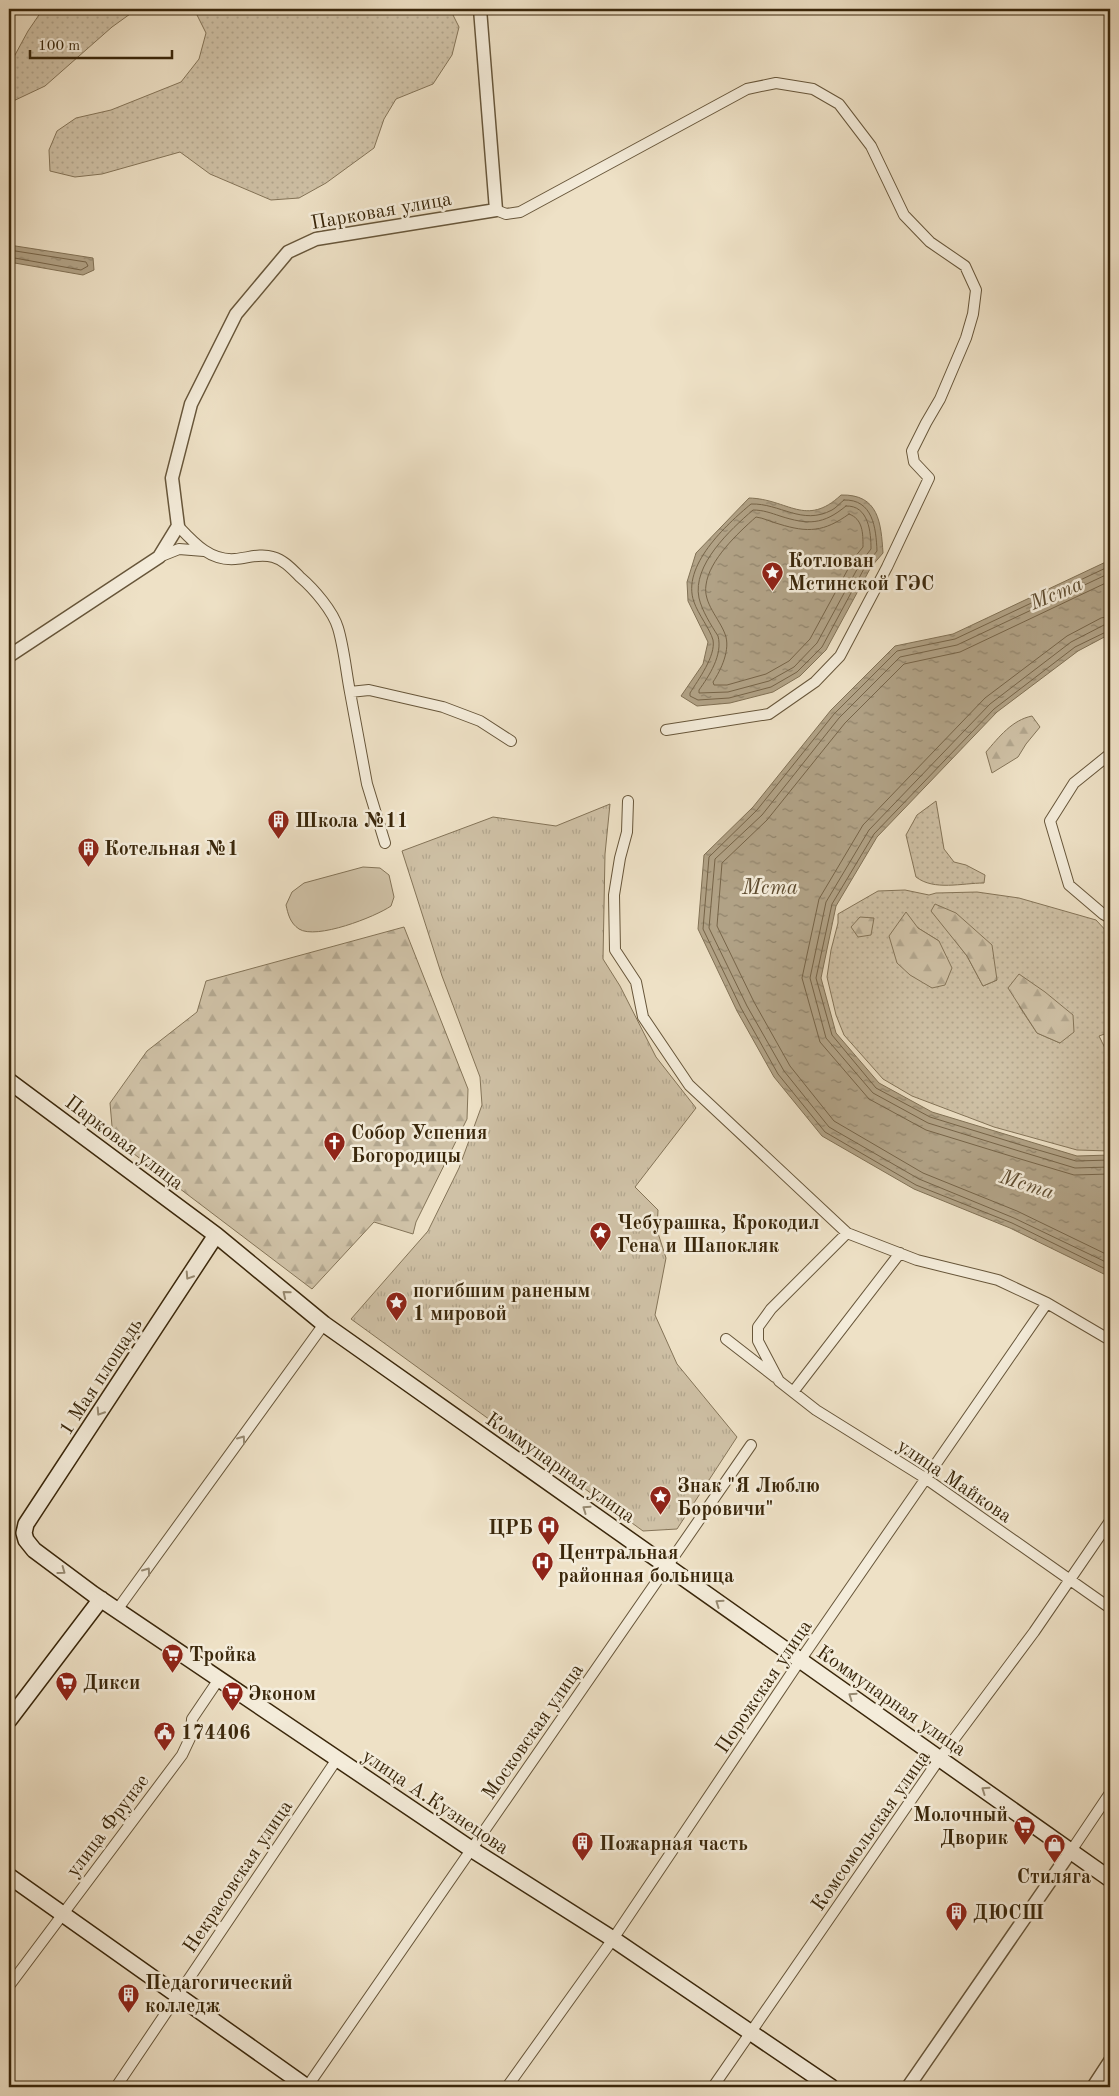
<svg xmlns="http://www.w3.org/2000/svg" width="1119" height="2096" font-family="'Old Standard TT',serif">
	<defs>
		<pattern id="grass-dots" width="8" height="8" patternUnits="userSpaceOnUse" patternTransform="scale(1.25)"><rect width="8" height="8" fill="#cfc1a6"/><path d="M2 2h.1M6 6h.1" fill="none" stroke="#b2a68e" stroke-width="1.8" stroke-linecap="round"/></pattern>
		<pattern id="forest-firs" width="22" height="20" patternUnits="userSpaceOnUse" patternTransform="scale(1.25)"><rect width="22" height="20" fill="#cfc1a6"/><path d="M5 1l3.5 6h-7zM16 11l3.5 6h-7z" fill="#b2a68e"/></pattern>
		<pattern id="park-tufts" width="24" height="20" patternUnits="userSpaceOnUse" patternTransform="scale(1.25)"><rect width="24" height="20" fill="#cfc1a6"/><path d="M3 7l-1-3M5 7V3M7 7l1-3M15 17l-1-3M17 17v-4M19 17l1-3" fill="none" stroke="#b2a68e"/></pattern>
		<pattern id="water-ripples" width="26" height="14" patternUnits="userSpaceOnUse" patternTransform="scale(1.25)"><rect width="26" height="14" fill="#b1a286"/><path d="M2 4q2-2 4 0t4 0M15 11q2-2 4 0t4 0" fill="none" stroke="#91846c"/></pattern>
	</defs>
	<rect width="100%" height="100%" fill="#eee1c6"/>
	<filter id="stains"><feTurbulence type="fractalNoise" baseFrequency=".004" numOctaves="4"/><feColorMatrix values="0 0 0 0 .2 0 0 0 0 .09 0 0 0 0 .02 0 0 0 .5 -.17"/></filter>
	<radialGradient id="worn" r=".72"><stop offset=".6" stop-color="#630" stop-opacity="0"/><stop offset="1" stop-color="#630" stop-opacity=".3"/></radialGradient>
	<path fill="url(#grass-dots)" stroke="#847458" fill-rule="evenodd" d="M43 9H137L112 27 45 86 9 103V66L28 31Z
		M194 9H450L459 27 452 55 433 84 396 99 384 119 374 148 326 183 299 198 271 200 210 174 180 152 102 174 75 177 50 171 49 150 57 131 76 118 111 110 181 82 199 59 206 33Z
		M936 801 944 849 954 862 966 865 985 875 984 883C962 883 934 891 916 877L906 835 917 815Z
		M905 890 929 895 936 893 977 892 1019 898 1096 920 1110 935V1032L1099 1036 1110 1058V1151L1077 1150 994 1127 912 1096 883 1079 844 1035 836 1015 827 977 831 950 838 923V914L878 891ZM918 928 939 941 932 988ZM951 935 997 980 983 986 967 956ZM1019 1006 1060 1043 1037 1033Z"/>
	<path fill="url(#forest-firs)" stroke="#847458" d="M1032 716 1040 727 1026 744 1018 757 992 773 986 752C999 737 1012 720 1032 716Z
		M935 904 956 913 992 945 997 980 983 986 967 956 931 911Z
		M906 912 918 928 939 941 952 968 945 985 932 988 910 975 897 963 889 936Z
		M860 917 874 918 871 935 858 937 851 927Z
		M404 927 468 1089 467 1119 416 1222 413 1234 374 1222 312 1289 113 1138 110 1103 147 1051 197 1012 206 981Z
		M1019 974 1045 992 1073 1015 1074 1032 1060 1043 1037 1033 1008 988Z"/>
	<path fill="url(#park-tufts)" stroke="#847458" d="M610 804 605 854 603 959 620 986 656 1057 696 1108 635 1187 658 1210 657 1230 666 1258 655 1315 677 1364 737 1437 677 1529 643 1531 351 1319 428 1231 459 1168 482 1105 480 1077 442 976 402 851 493 817 556 826Z"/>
	<path fill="#cfc1a6" stroke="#847458" d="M363 867 380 868 389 875 394 897 391 906C375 917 316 940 299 929 290 923 288 914 286 905L292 892 304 883Z"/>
	<path fill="url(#water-ripples)" stroke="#817155" d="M9 245 93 258 94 270 83 275 9 262Z
		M841 495C879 494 881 523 883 553L871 567 826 650 800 676 773 692 730 703 697 706 681 696 703 664 708 642 688 601 687 582 696 553 749 498C788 499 806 528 841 495Z
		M1110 560V634L1078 651 997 712 877 837 836 906 821 978 836 1033 879 1083 932 1112 1077 1156 1110 1155V1277L1010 1228 914 1189 822 1136 774 1077 737 1011 698 929 704 855 753 807 831 710 895 646 953 634Z"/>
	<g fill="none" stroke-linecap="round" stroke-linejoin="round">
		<path stroke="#766448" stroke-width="1" d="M9 250 86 262 88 266 81 270 9 257
			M844 500C873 499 876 528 877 551L866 565 822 647 797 672 771 687 729 698 698 700 690 696V693C698 680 716 656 713 640 710 629 698 614 694 602 681 566 726 525 751 504 780 503 802 526 832 510 836 508 840 503 844 500Z
			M846 506C869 505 871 533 871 549L861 562 817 643 794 667 769 681 728 692 699 693V690C709 676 723 655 718 636 711 625 702 611 699 598 692 565 730 530 753 510 763 510 771 513 780 516 808 525 823 525 846 506Z
			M849 514C863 519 863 533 863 547L854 558 810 639 789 661 766 674 727 685H714L713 682C721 670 731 649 725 634 719 618 703 603 706 585 709 560 738 533 756 517 764 518 771 522 779 524 808 533 824 532 849 514Z
			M1110 566 955 639 897 651 834 714 757 810 709 857 703 929 741 1008 778 1074 825 1132 916 1185 1012 1223 1110 1271
			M1110 573 957 645 900 657 839 718 762 815 715 859 709 928 747 1006 784 1071 829 1127 919 1179 1014 1218 1110 1264
			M1110 581 960 652 904 664 845 723 767 820 722 863 717 926 754 1002 790 1066 834 1121 923 1173 1017 1211 1110 1256
			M1110 616 1101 618 1067 636 985 698 863 825 819 899 802 978 820 1042 869 1099 926 1130 1017 1158 1074 1175 1110 1174
			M1110 624 1104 625 1071 642 990 704 869 830 826 902 810 978 826 1038 873 1093 928 1123 1019 1151 1075 1168 1110 1167
			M1110 630 1075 647 994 709 874 834 832 904 816 978 832 1035 876 1088 930 1117 1021 1145 1076 1161 1110 1160"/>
		<defs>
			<path id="minor" d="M496 210 506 214 520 212 747 89 776 83 813 89 839 104 871 146 904 215 930 242 965 266 976 290 973 314 966 338 940 399 926 423 912 451 914 462 929 478 887 567 840 656 815 682 769 714 666 730
				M178 526C194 543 210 561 235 559 248 558 260 553 273 557 284 560 292 569 300 577 314 589 333 611 338 628 344 648 346 671 350 692L369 690 443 707 480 721 511 741
				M159 557 179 549 204 551
				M350 692 367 784 385 843
				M1110 754 1074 783 1050 821 1069 885 1103 914 1110 918
				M628 801 627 832 620 858 614 895 615 950 636 982 643 1017 689 1085 847 1233 917 1260 998 1280 1047 1303 1110 1340
				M847 1233 771 1309 758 1327V1341L779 1381 816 1410 925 1478 1110 1608
				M726 1339 775 1377
				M793 1392 900 1253
				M117 1610 324 1324
				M1071 1851 1110 1793
				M9 1986 182 1755 191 1736 192 1719 219 1679
				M116 2087 337 1759
				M307 2087 751 1445
				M507 2087 613 1939 797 1665 1047 1303
				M713 2087 940 1758 1034 1632 1110 1521"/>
			<path id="tertiary" d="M9 656 159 557 178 526 172 478 191 404 236 314 288 252 316 239 496 210 480 9
				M908 2087 1071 1851
				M1093 2087 1110 2061"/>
			<path id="secondary" d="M9 1081 216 1235 324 1324 1110 1879
				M216 1235 26 1524 24 1533 26 1540 34 1550 93 1594 471 1849 613 1939 831 2087
				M9 1720 101 1599
				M9 1876 307 2087"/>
		</defs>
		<use href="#minor" stroke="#67563a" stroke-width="12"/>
		<use href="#tertiary" stroke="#67563a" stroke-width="15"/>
		<use href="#secondary" stroke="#3a270b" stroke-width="18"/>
		<use href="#minor" stroke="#f4ecda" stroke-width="10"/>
		<use href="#tertiary" stroke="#f4ecda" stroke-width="12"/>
		<use href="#secondary" stroke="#f4ecda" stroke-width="15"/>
	</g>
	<defs><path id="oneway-chevron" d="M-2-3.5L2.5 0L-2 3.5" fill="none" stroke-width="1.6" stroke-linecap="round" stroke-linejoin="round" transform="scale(1.25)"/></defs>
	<g stroke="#978a72">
		<use href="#oneway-chevron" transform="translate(189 1276) rotate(123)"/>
		<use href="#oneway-chevron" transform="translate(286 1294) rotate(-141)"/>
		<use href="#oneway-chevron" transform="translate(100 1412) rotate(123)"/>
		<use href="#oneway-chevron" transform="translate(242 1439) rotate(-54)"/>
		<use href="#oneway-chevron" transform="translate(586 1509) rotate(-145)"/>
		<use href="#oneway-chevron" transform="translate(62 1571) rotate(36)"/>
		<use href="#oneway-chevron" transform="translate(147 1571) rotate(-54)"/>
		<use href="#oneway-chevron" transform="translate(719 1603) rotate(-145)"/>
		<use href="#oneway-chevron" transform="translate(852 1696) rotate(-145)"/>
		<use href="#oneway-chevron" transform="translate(985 1790) rotate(-145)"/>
	</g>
	<defs>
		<symbol id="sight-pin" viewBox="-11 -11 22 30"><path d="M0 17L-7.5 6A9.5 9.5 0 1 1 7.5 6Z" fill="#8f2418" stroke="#f4ecda"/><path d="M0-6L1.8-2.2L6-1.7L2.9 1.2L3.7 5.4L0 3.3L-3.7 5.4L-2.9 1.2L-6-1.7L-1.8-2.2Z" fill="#fff"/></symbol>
		<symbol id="building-pin" viewBox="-11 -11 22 30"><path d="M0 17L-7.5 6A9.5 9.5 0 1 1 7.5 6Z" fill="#8f2418" stroke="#f4ecda"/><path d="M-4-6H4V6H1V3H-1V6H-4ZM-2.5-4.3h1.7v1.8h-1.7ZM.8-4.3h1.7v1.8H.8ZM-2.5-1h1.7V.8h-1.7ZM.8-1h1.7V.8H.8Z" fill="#fff"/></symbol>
		<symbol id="church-pin" viewBox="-11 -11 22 30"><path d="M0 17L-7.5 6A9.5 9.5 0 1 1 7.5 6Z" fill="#8f2418" stroke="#f4ecda"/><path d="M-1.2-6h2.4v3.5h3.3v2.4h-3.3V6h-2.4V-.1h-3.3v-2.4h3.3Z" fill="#fff"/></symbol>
		<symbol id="hospital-pin" viewBox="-11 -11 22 30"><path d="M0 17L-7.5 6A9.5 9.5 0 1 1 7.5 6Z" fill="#8f2418" stroke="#f4ecda"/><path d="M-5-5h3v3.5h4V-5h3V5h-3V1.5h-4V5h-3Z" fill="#fff"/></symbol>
		<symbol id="supermarket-pin" viewBox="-11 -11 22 30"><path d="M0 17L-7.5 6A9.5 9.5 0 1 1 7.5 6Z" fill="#8f2418" stroke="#f4ecda"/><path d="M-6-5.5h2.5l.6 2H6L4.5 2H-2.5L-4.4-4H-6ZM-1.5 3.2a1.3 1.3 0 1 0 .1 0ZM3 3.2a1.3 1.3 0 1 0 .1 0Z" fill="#fff"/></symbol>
		<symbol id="civic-pin" viewBox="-11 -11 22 30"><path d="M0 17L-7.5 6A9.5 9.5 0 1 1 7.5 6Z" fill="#8f2418" stroke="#f4ecda"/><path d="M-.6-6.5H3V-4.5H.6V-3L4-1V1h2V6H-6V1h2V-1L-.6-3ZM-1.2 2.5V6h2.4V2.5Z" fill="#fff"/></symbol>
		<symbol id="shop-pin" viewBox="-11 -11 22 30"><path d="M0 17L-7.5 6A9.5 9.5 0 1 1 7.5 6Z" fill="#8f2418" stroke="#f4ecda"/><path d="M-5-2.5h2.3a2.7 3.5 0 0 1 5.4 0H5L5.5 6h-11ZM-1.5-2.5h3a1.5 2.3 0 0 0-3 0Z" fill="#fff"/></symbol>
	</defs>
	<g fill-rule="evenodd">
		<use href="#sight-pin" x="760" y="560" width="25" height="34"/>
		<use href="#building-pin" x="266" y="808" width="25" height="34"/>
		<use href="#building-pin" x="76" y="836" width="25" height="34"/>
		<use href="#church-pin" x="322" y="1130" width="25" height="34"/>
		<use href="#sight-pin" x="588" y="1220" width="25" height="34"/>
		<use href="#sight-pin" x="384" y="1290" width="25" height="34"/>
		<use href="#sight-pin" x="648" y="1484" width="25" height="34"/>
		<use href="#hospital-pin" x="536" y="1514" width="25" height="34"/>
		<use href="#hospital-pin" x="530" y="1550" width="25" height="34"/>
		<use href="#supermarket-pin" x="160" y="1642" width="25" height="34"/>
		<use href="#supermarket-pin" x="54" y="1670" width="25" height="34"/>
		<use href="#supermarket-pin" x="220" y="1680" width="25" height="34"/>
		<use href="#civic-pin" x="152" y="1720" width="25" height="34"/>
		<use href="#supermarket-pin" x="1012" y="1814" width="25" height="34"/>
		<use href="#building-pin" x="570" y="1830" width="25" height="34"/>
		<use href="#shop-pin" x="1042" y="1832" width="25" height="34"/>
		<use href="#building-pin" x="944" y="1900" width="25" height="34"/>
		<use href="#building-pin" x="116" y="1982" width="25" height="34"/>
	</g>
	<g text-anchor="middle" stroke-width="5" stroke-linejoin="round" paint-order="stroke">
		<g font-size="20" fill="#3a270b" stroke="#f4ecda">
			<text transform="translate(381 210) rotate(-10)" y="7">Парковая улица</text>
			<text transform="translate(125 1142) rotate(37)" y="7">Парковая улица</text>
			<text transform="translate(100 1376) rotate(-57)" y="7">1 Мая площадь</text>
			<text transform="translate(561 1467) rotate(35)" y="7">Коммунарная улица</text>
			<text transform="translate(955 1480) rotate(34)" y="7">улица Майкова</text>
			<text transform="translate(763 1686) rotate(-56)" y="7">Порожская улица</text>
			<text transform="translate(892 1700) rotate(35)" y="7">Коммунарная улица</text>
			<text transform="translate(532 1731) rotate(-55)" y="7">Московская улица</text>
			<text transform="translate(436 1801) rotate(34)" y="7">улица А.Кузнецова</text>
			<text transform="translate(107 1825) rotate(-53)" y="7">улица Фрунзе</text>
			<text transform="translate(870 1830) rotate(-55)" y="7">Комсомольская улица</text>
			<text transform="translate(237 1876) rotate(-56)" y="7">Некрасовская улица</text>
		</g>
		<g font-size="20" font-weight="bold" fill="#3a270b" stroke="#f4ecda" text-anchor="start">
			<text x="788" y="567">Котлован<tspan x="788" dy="23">Мстинской ГЭС</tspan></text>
			<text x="295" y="827">Школа №11</text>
			<text x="104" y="855">Котельная №1</text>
			<text x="351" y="1139">Собор Успения<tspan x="351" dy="23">Богородицы</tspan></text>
			<text x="617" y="1229">Чебурашка, Крокодил<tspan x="617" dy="23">Гена и Шапокляк</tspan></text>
			<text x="413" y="1297">погибшим раненым<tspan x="413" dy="23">1 мировой</tspan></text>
			<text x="677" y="1492">Знак "Я Люблю<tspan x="677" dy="23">Боровичи"</tspan></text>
			<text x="533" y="1534" text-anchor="end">ЦРБ</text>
			<text x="558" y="1559">Центральная<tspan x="558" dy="23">районная больница</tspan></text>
			<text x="189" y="1661">Тройка</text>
			<text x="83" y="1689">Дикси</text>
			<text x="248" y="1700">Эконом</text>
			<text x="181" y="1739">174406</text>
			<text x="1008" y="1821" text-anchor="end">Молочный<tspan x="1008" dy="23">Дворик</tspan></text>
			<text x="599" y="1850">Пожарная часть</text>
			<text x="1054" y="1883" text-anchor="middle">Стиляга</text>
			<text x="973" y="1919">ДЮСШ</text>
			<text x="145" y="1989">Педагогический<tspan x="145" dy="23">колледж</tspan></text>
		</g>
		<g font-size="21" font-style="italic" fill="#5e4c30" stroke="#f4ecda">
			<text transform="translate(1056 593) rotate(-23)" y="7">Мста</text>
			<text x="770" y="894">Мста</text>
			<text transform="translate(1027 1184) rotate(18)" y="7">Мста</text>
		</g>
	</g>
	<rect width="1119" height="2096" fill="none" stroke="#eee1c6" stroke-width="30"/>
	<rect x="10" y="10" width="1099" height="2076" fill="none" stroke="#3a270b" stroke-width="2.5"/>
	<rect x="15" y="15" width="1089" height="2066" fill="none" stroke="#3a270b"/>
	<path d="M30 50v8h142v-8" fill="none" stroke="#3a270b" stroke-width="2.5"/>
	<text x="38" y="50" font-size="15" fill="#3a270b" stroke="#f4ecda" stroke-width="4" paint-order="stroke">100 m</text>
	<rect width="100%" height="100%" filter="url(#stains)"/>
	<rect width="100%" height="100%" fill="url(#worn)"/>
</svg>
